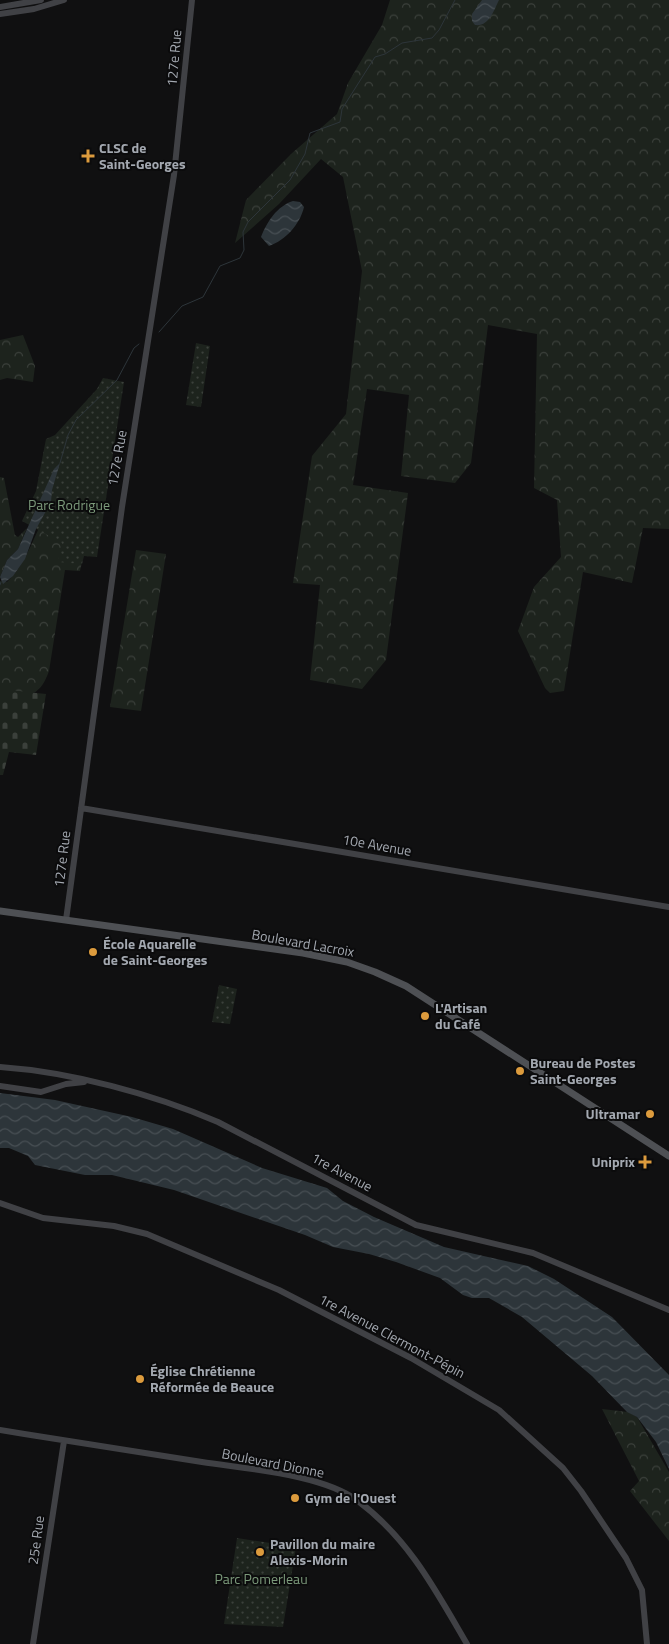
<svg xmlns="http://www.w3.org/2000/svg" width="669" height="1644" font-family="'Titillium Web',sans-serif">
	<defs>
		<pattern id="forest-crowns" width="20" height="18" patternUnits="userSpaceOnUse" patternTransform="scale(1.25)"><rect width="20" height="18" fill="#1d231d"/><path d="M2 6a3 3 0 1 1 6 0M12 15a3 3 0 1 1 6 0" fill="none" stroke="#3b403b"/></pattern>
		<pattern id="cemetery-stones" width="16" height="16" patternUnits="userSpaceOnUse" patternTransform="scale(1.25)"><rect width="16" height="16" fill="#1d231d"/><path d="M2 7V4a2 2 0 0 1 4 0v3zM10 15v-3a2 2 0 0 1 4 0v3z" fill="#3b403b"/></pattern>
		<pattern id="park-dots" width="8" height="8" patternUnits="userSpaceOnUse" patternTransform="scale(1.25)"><rect width="8" height="8" fill="#1d231d"/><path d="M2 2h.1M6 6h.1" fill="none" stroke="#3b403b" stroke-width="1.8" stroke-linecap="round"/></pattern>
		<pattern id="water-waves" width="16" height="10" patternUnits="userSpaceOnUse" patternTransform="scale(1.25)"><rect width="16" height="10" fill="#2d353a"/><path d="M0 5q4-4 8 0t8 0" fill="none" stroke="#484f54"/></pattern>
	</defs>
	<rect width="100%" height="100%" fill="#101011"/>
	<path fill="url(#forest-crowns)" d="M390 0H669V529L643 528 632 583 583 572 564 691 550 693 545 688 518 631 534 587 561 557 557 500 534 488 537 334 488 325 471 463 455 483 401 476 409 395 367 389 353 485 408 493 386 660 362 689 310 680 320 585 293 583 312 456 346 414 362 271 343 177 321 159 279 204 235 243 246 200 291 154 337 114 348 83 382 25Z
		M23 335 35 366 33 382 7 378 0 380V340Z
		M0 477 4 478 15 535 18 537 27 528 18 549 7 560 0 577Z
		M98 489 80 571 65 570 49 671C39 699 27 697 0 693V581L7 582C28 562 36 530 50 505Z
		M136 550 166 554 141 711 110 707Z
		M602 1409 628 1412 637 1417 669 1472V1541L630 1491 639 1481Z"/>
	<path fill="url(#cemetery-stones)" d="M0 689 46 694 36 755 9 752 3 775H0Z"/>
	<path fill="url(#park-dots)" d="M196 343 210 346 201 407 186 405Z
		M103 378 124 382 97 557 84 556 82 564 58 562 62 543 22 521 36 491 46 439 55 435 97 389Z
		M219 985 237 989 230 1024 212 1022Z
		M237 1538 296 1547 283 1627 224 1624Z"/>
	<path fill="url(#water-waves)" d="M482 0H499C494 10 489 27 475 25L472 21V14Z
		M293 201 300 202 304 207C300 224 286 240 269 246L261 237C267 222 277 206 293 201Z
		M60 463 52 490 51 502 36 529 25 559 13 576 3 584 0 577 7 560 18 549 54 469Z
		M0 1093 55 1100 132 1117 173 1129 262 1168 327 1188 343 1201 374 1217 444 1247 528 1266 554 1279 612 1317 669 1375V1469L656 1442 637 1417 627 1412 592 1376 522 1317 489 1298H472L463 1295 440 1278 396 1262 369 1254 333 1247 305 1235 174 1190 112 1175H85L35 1165 28 1156 9 1148H0Z"/>
	<g fill="none" stroke-linecap="round" stroke-linejoin="round">
		<path stroke="#2d353a" stroke-width="1" d="M159 332 182 306 203 297 220 266 240 258 244 250 243 232 248 222 290 180 305 154 310 133 340 122 342 109 375 57 385 54 402 43 432 38 439 30 455 0
			M60 463 68 435 76 420 117 380 134 348 139 344
			M0 585 1 582"/>
		<path stroke="#404145" stroke-width="6" d="M0 7 41 0
			M0 14 34 9 64 0
			M81 808 669 907
			M66 920 122 507 174 175 192 0
			M0 1067C71 1072 153 1094 218 1122L416 1225 533 1253 669 1310
			M0 1086 41 1092 66 1084 84 1082
			M0 1203 43 1218 114 1226 147 1234 279 1290 411 1358 499 1410 563 1468 581 1491 626 1558 642 1590 647 1644
			M0 1430C67 1441 134 1451 202 1462 247 1469 322 1474 358 1501 409 1539 436 1591 467 1644
			M33 1644 64 1441"/>
		<path stroke="#4e5054" stroke-width="7" d="M0 911 303 953 347 962 375 972 406 986 669 1156"/>
	</g>
	<g fill="#dc9b3d" stroke="#0b0b0c" stroke-width="2">
		<path d="M85.5 148.5h5v5h5v5h-5v5h-5v-5h-5v-5h5z"/>
		<circle cx="93" cy="952" r="5"/>
		<circle cx="425" cy="1016" r="5"/>
		<circle cx="520" cy="1071" r="5"/>
		<circle cx="650" cy="1114" r="5"/>
		<path d="M642.5 1154.5h5v5h5v5h-5v5h-5v-5h-5v-5h5z"/>
		<circle cx="140" cy="1379" r="5"/>
		<circle cx="295" cy="1498" r="5"/>
		<circle cx="260" cy="1552" r="5"/>
	</g>
	<g text-anchor="middle" stroke-width="4" stroke-linejoin="round" paint-order="stroke">
		<g font-size="14" fill="#a3a8b0" stroke="#0b0b0c">
			<text transform="translate(174 58) rotate(-85)" y="5">127e Rue</text>
			<text transform="translate(117 458) rotate(-80)" y="5">127e Rue</text>
			<text transform="translate(377 845) rotate(10)" y="5">10e Avenue</text>
			<text transform="translate(62 859) rotate(-83)" y="5">127e Rue</text>
			<text transform="translate(303 943) rotate(10)" y="5">Boulevard Lacroix</text>
			<text transform="translate(342 1172) rotate(28)" y="5">1re Avenue</text>
			<text transform="translate(392 1336) rotate(28)" y="5">1re Avenue Clermont-Pépin</text>
			<text transform="translate(273 1463) rotate(11)" y="5">Boulevard Dionne</text>
			<text transform="translate(36 1540) rotate(-82)" y="5">25e Rue</text>
		</g>
		<g font-size="14" font-weight="bold" fill="#a3a8b0" stroke="#0b0b0c" text-anchor="start">
			<text x="99" y="153">CLSC de<tspan x="99" dy="16">Saint-Georges</tspan></text>
			<text x="103" y="949">École Aquarelle<tspan x="103" dy="16">de Saint-Georges</tspan></text>
			<text x="435" y="1013">L'Artisan<tspan x="435" dy="16">du Café</tspan></text>
			<text x="530" y="1068">Bureau de Postes<tspan x="530" dy="16">Saint-Georges</tspan></text>
			<text x="640" y="1119" text-anchor="end">Ultramar</text>
			<text x="635" y="1167" text-anchor="end">Uniprix</text>
			<text x="150" y="1376">Église Chrétienne<tspan x="150" dy="16">Réformée de Beauce</tspan></text>
			<text x="305" y="1503">Gym de l'Ouest</text>
			<text x="270" y="1549">Pavillon du maire<tspan x="270" dy="16">Alexis-Morin</tspan></text>
		</g>
		<g font-size="14" fill="#7c9a7b" stroke="#0b0b0c">
			<text x="69" y="510">Parc Rodrigue</text>
			<text x="261" y="1584">Parc Pomerleau</text>
		</g>
	</g>
</svg>
